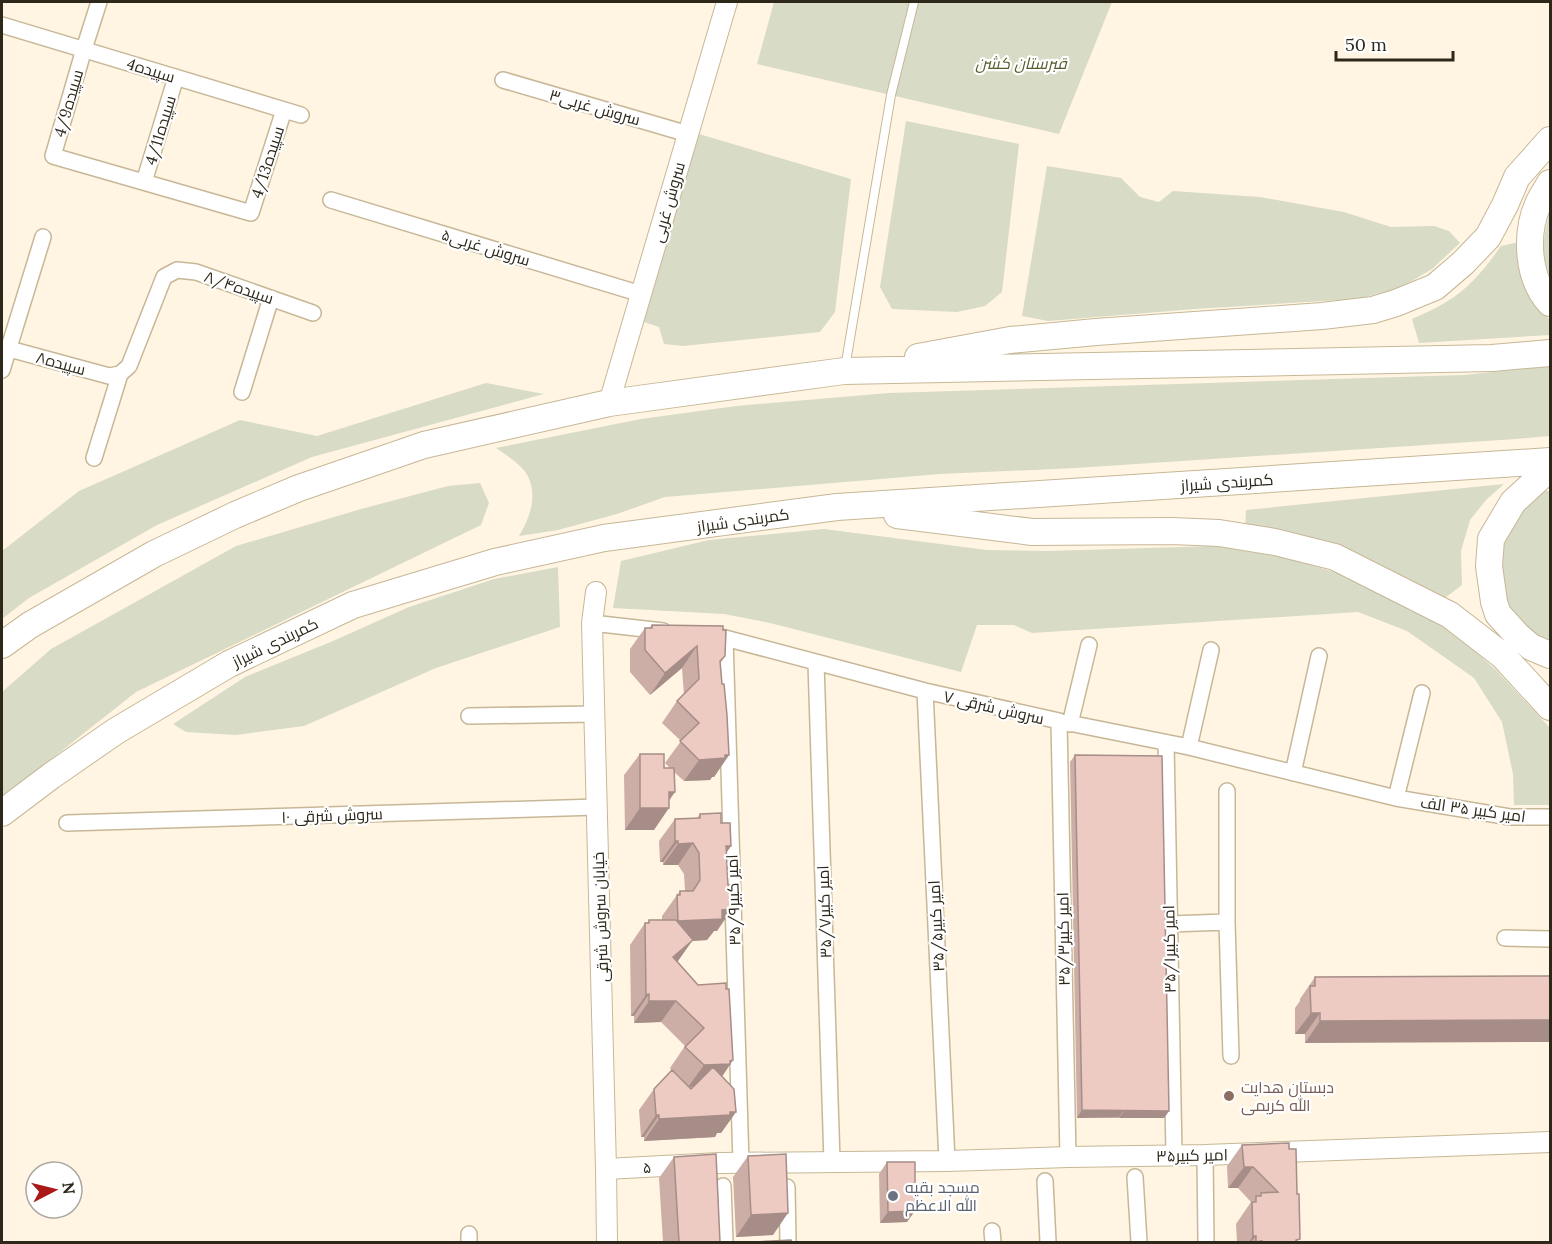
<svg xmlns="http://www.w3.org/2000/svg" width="1552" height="1244" font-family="Lora,Cairo,serif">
	<rect width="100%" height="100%" fill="#fff5e2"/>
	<path fill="#d8dbc6" d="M774 2H1112L1059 134 757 64Z
		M906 121 1019 144 1002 292 985 306 957 312 892 309 880 287Z
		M699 134 851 179 835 312 820 332 683 346 664 344 659 327 644 322Z
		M1047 166 1121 178 1140 197 1159 202 1173 191 1260 197 1344 212 1391 227 1434 226 1449 231 1460 243 1432 269 1400 288 1357 299 1195 309 1048 321 1022 316Z
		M1550 210V277C1540 251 1544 236 1550 210Z
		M1519 242 1534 301 1550 320V335L1419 343 1412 319C1423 314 1435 309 1446 302 1469 289 1486 267 1501 246Z
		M1550 366V436L1516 439 1076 468 940 474 665 497 617 514 558 530 519 536C530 518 539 493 526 473 520 464 505 454 496 448L641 419 736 406 889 393 1464 375Z
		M486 383 544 394 312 457 157 525 29 598 2 619V551L79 491 240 420 317 436Z
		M480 483 489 503 481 525 136 692 2 798V692L51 649 236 546 361 509 448 486Z
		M1504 484 1486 500 1470 520 1461 551 1462 585 1437 604 1245 531 1246 510Z
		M1544 491H1550V647L1525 637 1497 597 1505 522 1520 501Z
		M824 529 987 550 1048 551 1215 546 1292 559 1356 579 1454 633 1496 670 1550 728V805H1514L1513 774 1502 722 1474 678 1407 631 1358 612 1032 633 1014 625H977L961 672 770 623 724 614 613 608 621 561 709 540Z
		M558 567 560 627 436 668 304 726 236 735 186 732 173 724 245 677 333 641 409 607 494 579Z"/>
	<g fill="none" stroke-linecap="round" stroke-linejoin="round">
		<defs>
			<path id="service" d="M845 368 891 95 914 2"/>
			<path id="minor" d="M99 2 84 49 53 156 251 213 284 110
				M2 25 301 115
				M503 80 688 134
				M144 182 176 77
				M331 200 641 294
				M2 347 109 376 120 374
				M2 370 43 237
				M242 392 271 298
				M94 458 120 374 129 366 164 277 177 270 196 272 313 313
				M592 623 663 631
				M705 636 725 638 925 691 1059 721 1189 747 1396 798 1510 817H1550
				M725 638 741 1163
				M816 663 832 1161
				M925 691 947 1161
				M469 716 594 714
				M1059 721 1068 1157
				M1070 724 1089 645
				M1166 743 1174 1154
				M1189 747 1211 650
				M1293 773 1319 656
				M1227 791V922L1231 1056
				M1396 798 1422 693
				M67 823 597 807
				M1169 924 1227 922
				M1505 938 1550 939
				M1205 1155 1206 1242
				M1135 1177 1139 1242
				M1045 1181 1048 1242
				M723 1186 725 1242
				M787 1187 788 1242
				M992 1231 993 1242
				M469 1234V1242"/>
			<path id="tertiary" d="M609 403 727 2
				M596 592 592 623 606 1169 607 1242
				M606 1169 720 1163 947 1161 1068 1157 1205 1155 1550 1142"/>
			<path id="trunk" d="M1550 183C1546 190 1541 197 1538 204 1525 234 1527 278 1550 303
				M918 357 1010 340 1096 332 1322 316 1373 310 1396 303 1435 287 1463 263 1488 237 1505 205 1517 177 1550 140
				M1550 468 1513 502 1491 539 1489 566 1494 602 1498 614 1517 635 1531 647 1550 655
				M897 515 1032 532 1172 531 1219 533 1275 542 1335 557 1450 615 1503 656 1550 707
				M2 645 30 625 154 554 235 515 299 488 424 445 609 403 844 371 1492 358 1550 353
				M2 813 51 776 116 731 229 664 353 605 495 562 604 538 837 507 1550 461"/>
		</defs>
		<use href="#service" stroke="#c7b797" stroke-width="10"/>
		<use href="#minor" stroke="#c7b797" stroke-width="18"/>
		<use href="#tertiary" stroke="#c7b797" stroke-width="22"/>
		<use href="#trunk" stroke="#c7b797" stroke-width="28"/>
		<use href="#service" stroke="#fff" stroke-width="8"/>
		<use href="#minor" stroke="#fff" stroke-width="15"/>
		<use href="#tertiary" stroke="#fff" stroke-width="20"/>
		<use href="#trunk" stroke="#fff" stroke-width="26"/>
	</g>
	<path fill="#ccaea7" d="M652 625 725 656 720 664 729 755 714 777H712L710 780 684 781 674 772 669 801 654 830H625L624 775 640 754 664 768H670L665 763 681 741 662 723 677 701 684 695 682 668 650 695 630 672V649L645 628H649Z
		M1075 755 1169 1111 1164 1118H1077L1070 762Z
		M700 814 721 823 731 846 727 852 717 931H714L707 940 692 941 677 962 733 1060 722 1077 736 1112 721 1133H717L715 1137 644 1141V1137H641L639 1110 654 1089 672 1071 670 1068 685 1046 661 1022 634 1023V1016H631L630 945 645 923H647L649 920H662V916L677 895 680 891H685L684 874 678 865H663V862H660L659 841 675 819 697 818Z
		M1551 976 1305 1043V1034H1295V1008L1300 1001V999L1315 977Z
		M1289 1143 1298 1242H1237L1236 1224 1251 1202 1238 1188H1228L1227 1166 1242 1145Z
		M748 1156 773 1235 736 1237 733 1177Z
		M674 1157 720 1242H663L659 1178Z
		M887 1162 907 1222 880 1223 879 1174Z"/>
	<path fill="#a68d88" d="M697 646 682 668 650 695 665 673Z
		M725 755H729L714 777H712L710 780 684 781 699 760Z
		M669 792H675L664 808H669L654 830H625L640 808Z
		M675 841H678L663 862H660Z
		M693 843 678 865H663L678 844Z
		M726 846H731L716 867Z
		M732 909 717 931H714L707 940 692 941 678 961 658 979 673 957 663 942 678 921 722 910Z
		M649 994 634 1016H631L646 995Z
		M649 1001H676L661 1022 634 1023Z
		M1311 1013H1320L1305 1034H1295Z
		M1551 1020V1042L1305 1043 1320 1021Z
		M733 1060 718 1082 715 1085 688 1087 704 1065Z
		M1082 1110H1124L1119 1117 1077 1118Z
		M1124 1111H1169L1164 1118H1119Z
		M736 1112 721 1133H717L715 1137 644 1141 659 1119Z
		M656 1115H659L644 1137H641Z
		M1244 1167H1253L1238 1188H1228Z
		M915 1211 907 1222 880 1223 888 1212Z
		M788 1213 773 1235 736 1237 751 1215Z
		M1253 1236H1256L1251 1242H1249Z"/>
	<path fill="#edcac2" stroke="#a68d88" stroke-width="1.5" d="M652 625 723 626V630H726L725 656 720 661 722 684H724L727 715 729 755H725V758L699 760 680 741 699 723 677 701 699 679 697 646 665 673 645 650V628H652Z
		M640 754H664V768H674L675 792H669V808H640Z
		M1075 755 1162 756 1169 1111 1082 1110Z
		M721 813V823H730L731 846H726L728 885 732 884V909L722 910V919L678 921 677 895H680V891H693L700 880 699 853 693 843 678 844V841H675V819L700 818V814Z
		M649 920H676L693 940 673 957 698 985 726 983V989H729L733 1060 730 1061V1064L704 1065 685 1047 704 1028 676 1001H649V994L646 995 645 923H649Z
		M1551 976V1020L1320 1021V1013H1311L1310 986H1315V977Z
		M713 1067 734 1089 736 1112H730V1115L659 1119V1115H656L654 1089 672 1070 691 1089Z
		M1289 1143V1149H1296L1297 1194H1299L1300 1239 1296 1240V1242H1262V1241L1256 1242V1236H1253L1252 1202H1256V1196H1261V1193L1278 1192 1253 1167H1244L1242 1145Z
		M716 1154 720 1242H679L674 1157Z
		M786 1154 788 1213 751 1215 748 1156Z
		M887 1162H915V1211L888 1212Z
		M791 1240 792 1242H754Z"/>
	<circle fill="#8d6e63" stroke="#fff" stroke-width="2" cx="1229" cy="1096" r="6"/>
	<circle fill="#6b7280" stroke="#fff" stroke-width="2" cx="893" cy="1196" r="6"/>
	<g text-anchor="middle" stroke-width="4.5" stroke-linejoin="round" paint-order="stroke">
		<g font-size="16" font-style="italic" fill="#575b29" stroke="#fff">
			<text x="1021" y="69">قبرستان کشن</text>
		</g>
		<g font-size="16" fill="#2e281b" stroke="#fff">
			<text transform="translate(151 70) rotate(17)" y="6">4سپیده</text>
			<text transform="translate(68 103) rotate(-74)" y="6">4/9سپیده</text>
			<text transform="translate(595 107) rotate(16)" y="6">سروش غربی۳</text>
			<text transform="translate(160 130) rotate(-73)" y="6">4/11سپیده</text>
			<text transform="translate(267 162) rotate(-72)" y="6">4/13سپیده</text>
			<text transform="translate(668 202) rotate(-74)" y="6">سروش غربی</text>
			<text transform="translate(486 247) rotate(17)" y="6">سروش غربی۵</text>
			<text transform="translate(239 287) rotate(19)" y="6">سپیده۸/۴</text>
			<text transform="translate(61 363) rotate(15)" y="6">سپیده۸</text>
			<text transform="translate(1227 482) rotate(-4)" y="6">کمربندی شیراز</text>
			<text transform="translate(743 520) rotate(-8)" y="6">کمربندی شیراز</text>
			<text transform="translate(275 642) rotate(-26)" y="6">کمربندی شیراز</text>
			<text transform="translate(994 707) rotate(13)" y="6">سروش شرقی ۷</text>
			<text transform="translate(1473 809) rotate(8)" y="6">امیر کبیر ۳۵ الف</text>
			<text transform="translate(332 815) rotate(-2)" y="6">سروش شرقی ۱۰</text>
			<text transform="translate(733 900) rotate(-92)" y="6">امیر کبیر۳۵/۹</text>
			<text transform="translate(824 912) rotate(-92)" y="6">امیر کبیر۳۵/۷</text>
			<text transform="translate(600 917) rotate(-92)" y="6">خیابان سروش شرقی</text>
			<text transform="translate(936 926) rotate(-93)" y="6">امیر کبیر۳۵/۵</text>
			<text transform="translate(1063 939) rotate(-91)" y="6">امیر کبیر۳۵/۳</text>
			<text transform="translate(1169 949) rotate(-91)" y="6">امیر کبیر۳۵/۱</text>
			<text transform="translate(1192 1155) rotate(-1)" y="6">امیر کبیر۳۵</text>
			<text transform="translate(647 1167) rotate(-3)" y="6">۵</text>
		</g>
		<g font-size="16" fill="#785e54" stroke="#fff" text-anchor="start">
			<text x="1241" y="1093">دبستان هدایت<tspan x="1241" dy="18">الله کریمی</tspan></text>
		</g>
		<g font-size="16" fill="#5b616d" stroke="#fff" text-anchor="start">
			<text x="905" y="1193">مسجد بقیه<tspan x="905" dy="18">الله الاعظم</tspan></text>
		</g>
	</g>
	<rect width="1552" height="1244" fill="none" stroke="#2e281b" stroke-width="6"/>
	<g transform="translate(54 1190) rotate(83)"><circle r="28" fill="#ffffff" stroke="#aba9a4" stroke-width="1.5"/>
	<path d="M0-4.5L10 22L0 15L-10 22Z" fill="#aa1817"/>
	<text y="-9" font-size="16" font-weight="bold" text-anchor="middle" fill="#2e281b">N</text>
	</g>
	<path d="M1336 51v9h117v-9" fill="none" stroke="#2e281b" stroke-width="3"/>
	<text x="1345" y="51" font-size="18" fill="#2e281b" stroke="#ffffff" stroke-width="4.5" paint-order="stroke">50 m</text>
</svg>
